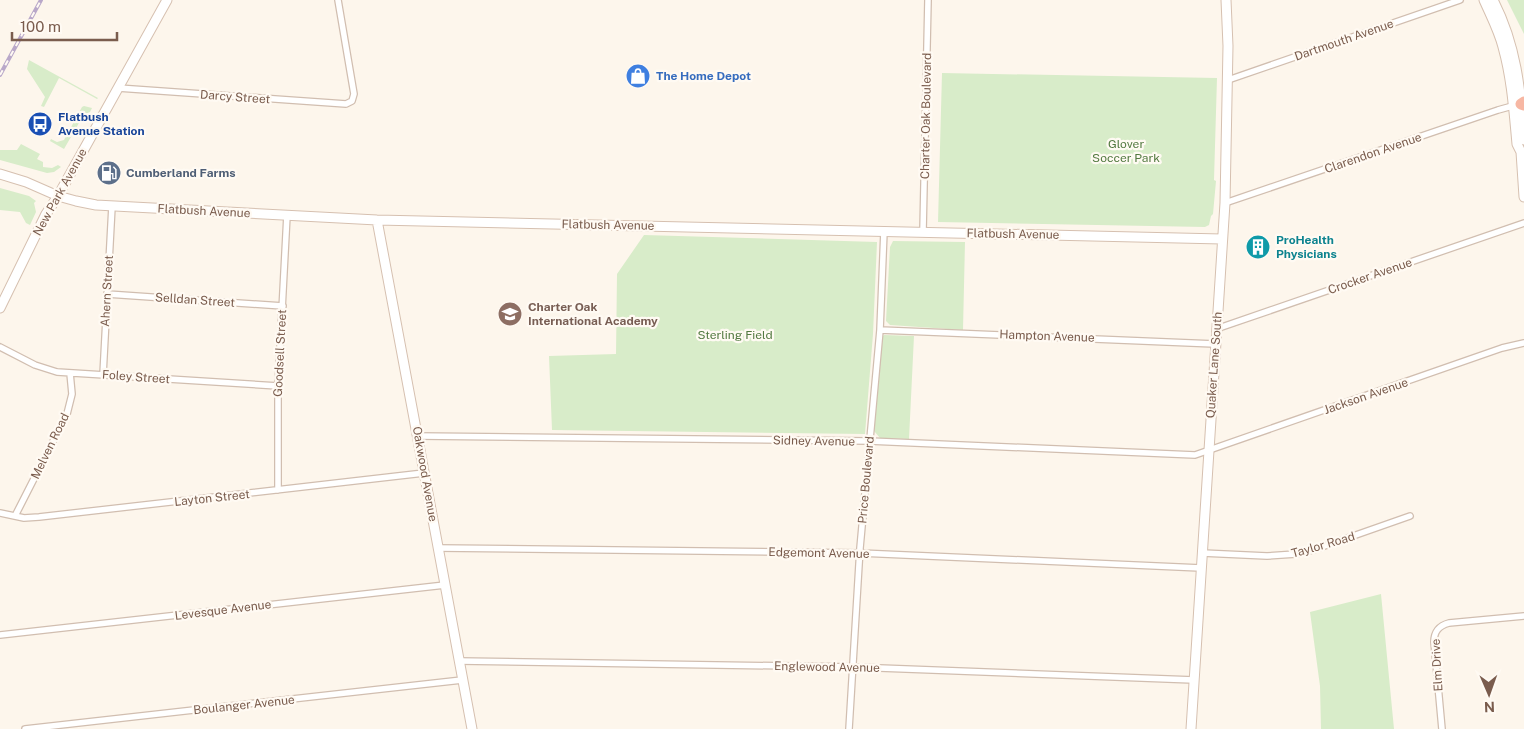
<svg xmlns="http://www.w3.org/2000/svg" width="1524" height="729" font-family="'Public Sans',sans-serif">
	<rect width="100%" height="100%" fill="#fdf6ec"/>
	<path fill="#d8ecc9" d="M1507 0H1524V34Z
		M29 60 98 98 97 99 59 78 44 107 41 106 45 97 27 69Z
		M942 73 1217 78 1214 180 1216 181 1213 214 1211 216 1209 225 1205 227 938 222Z
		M84 106 92 108 90 112 83 116 64 149 50 141 51 139 57 142 64 140 82 107Z
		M21 144 40 154 37 159 43 162V167L52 168 58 165 61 167 54 172 47 173 0 160V150H17Z
		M0 188 29 196 36 201 34 203 36 212 30 225 26 223 20 212 0 210Z
		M644 235 877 242 873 334 865 434 552 430 549 356 616 354 617 274Z
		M893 241 965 242 963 330 890 325 886 321 890 247Z
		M884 335 914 336 909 439 880 438 874 431 879 352 880 339Z
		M1381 594 1394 729H1321L1320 686 1310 612Z"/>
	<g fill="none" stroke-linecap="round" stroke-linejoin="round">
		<defs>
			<path id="street" d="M1228 80 1460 0
				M118 88 346 104 352 101 354 94 338 0
				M1225 203 1498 110 1516 105
				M923 231 928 0
				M107 294 283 306
				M1216 329 1524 223
				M880 330 1215 344
				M0 347 35 365 57 372 278 386
				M103 375 112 206
				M418 436 869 441 1195 455 1502 348 1524 343
				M278 490V386L287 215
				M0 513 24 518 39 517 424 473
				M15 516 67 414 72 394 70 373
				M438 548 860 553 1201 568
				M1202 553 1267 556 1296 554 1316 549 1410 516
				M0 635 445 585
				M459 661 853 667 1194 680
				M25 729 462 680
				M849 729 860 548 880 330 884 231
				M1442 729 1434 642C1434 632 1438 626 1449 623L1524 616"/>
			<path id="secondary" d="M1484 0C1491 16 1499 31 1503 47 1512 79 1514 112 1517 144L1521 152 1524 197
				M1493 0C1516 44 1521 91 1524 140
				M0 174 26 182 58 196 76 201 96 205 377 220 1222 239
				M377 220 472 729
				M0 308 46 214 58 196 167 0
				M1191 729 1225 203 1228 46 1226 0"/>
			<path id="highway" d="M1524 102 1521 104 1524 105"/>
		</defs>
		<use href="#street" stroke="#d1beb0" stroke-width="8"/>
		<use href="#secondary" stroke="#d6c0b0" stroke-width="11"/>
		<use href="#highway" stroke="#dad1cd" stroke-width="13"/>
		<use href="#street" stroke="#fff" stroke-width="5.5"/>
		<use href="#secondary" stroke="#fff" stroke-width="9"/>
		<use href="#highway" stroke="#f7b7a3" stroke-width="11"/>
		<defs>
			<path id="rail" d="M0 75 41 0"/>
		</defs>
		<use href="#rail" stroke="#b9a8c9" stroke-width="4"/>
		<use href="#rail" stroke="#fffaf3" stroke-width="2" stroke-dasharray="5.5" stroke-linecap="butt"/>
	</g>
	<defs>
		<symbol id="shop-disc" viewBox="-11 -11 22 22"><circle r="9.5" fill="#3f7fe0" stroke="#fffaf3"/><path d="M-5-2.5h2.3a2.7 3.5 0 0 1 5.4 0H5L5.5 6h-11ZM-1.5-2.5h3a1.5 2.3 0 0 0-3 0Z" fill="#fff"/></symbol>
		<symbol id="bus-disc" viewBox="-11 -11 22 22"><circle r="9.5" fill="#1a4fb4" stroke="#fffaf3"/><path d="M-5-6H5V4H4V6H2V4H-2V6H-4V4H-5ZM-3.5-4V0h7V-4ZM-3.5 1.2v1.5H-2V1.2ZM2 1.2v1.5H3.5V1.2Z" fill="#fff"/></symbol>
		<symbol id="fuel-disc" viewBox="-11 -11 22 22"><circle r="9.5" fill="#5c6f8a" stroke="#fffaf3"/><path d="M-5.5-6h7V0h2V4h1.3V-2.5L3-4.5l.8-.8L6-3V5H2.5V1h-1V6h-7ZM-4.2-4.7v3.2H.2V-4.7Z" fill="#fff"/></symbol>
		<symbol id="building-disc" viewBox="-11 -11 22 22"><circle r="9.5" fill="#0f9aa8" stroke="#fffaf3"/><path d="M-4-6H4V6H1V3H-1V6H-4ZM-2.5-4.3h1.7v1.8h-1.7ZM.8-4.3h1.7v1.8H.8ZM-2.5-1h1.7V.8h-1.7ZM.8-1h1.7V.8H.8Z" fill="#fff"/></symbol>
		<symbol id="school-disc" viewBox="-11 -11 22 22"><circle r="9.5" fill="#8d6e63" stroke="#fffaf3"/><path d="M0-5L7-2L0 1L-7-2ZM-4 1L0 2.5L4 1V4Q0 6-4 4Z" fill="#fff"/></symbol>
	</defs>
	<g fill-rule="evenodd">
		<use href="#shop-disc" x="624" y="62" width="28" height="28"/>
		<use href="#bus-disc" x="26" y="110" width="28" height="28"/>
		<use href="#fuel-disc" x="95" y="159" width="28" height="28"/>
		<use href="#building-disc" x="1244" y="233" width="28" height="28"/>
		<use href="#school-disc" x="496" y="300" width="28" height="28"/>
	</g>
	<g text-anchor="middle" stroke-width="4.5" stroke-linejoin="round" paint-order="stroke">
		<g font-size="12" fill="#7a5c4d" stroke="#fffaf3">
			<text transform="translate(1344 40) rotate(-19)" y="4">Dartmouth Avenue</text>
			<text transform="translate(235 97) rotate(4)" y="4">Darcy Street</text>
			<text transform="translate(926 116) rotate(-89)" y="4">Charter Oak Boulevard</text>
			<text transform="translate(1373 153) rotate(-19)" y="4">Clarendon Avenue</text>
			<text transform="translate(60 192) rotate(-61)" y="4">New Park Avenue</text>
			<text transform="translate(204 211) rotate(3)" y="4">Flatbush Avenue</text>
			<text transform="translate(608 225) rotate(1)" y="4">Flatbush Avenue</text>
			<text transform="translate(1013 234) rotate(1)" y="4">Flatbush Avenue</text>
			<text transform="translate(1370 276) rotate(-19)" y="4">Crocker Avenue</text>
			<text transform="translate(107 291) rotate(-87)" y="4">Ahern Street</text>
			<text transform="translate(195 300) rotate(4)" y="4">Selldan Street</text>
			<text transform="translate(1047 336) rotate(2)" y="4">Hampton Avenue</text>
			<text transform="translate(280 353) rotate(-87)" y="4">Goodsell Street</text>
			<text transform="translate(1214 365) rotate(-86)" y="4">Quaker Lane South</text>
			<text transform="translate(136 377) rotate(4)" y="4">Foley Street</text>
			<text transform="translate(1366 396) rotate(-19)" y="4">Jackson Avenue</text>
			<text transform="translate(814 441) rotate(1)" y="4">Sidney Avenue</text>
			<text transform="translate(50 446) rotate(-64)" y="4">Melven Road</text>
			<text transform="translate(425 474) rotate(80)" y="4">Oakwood Avenue</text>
			<text transform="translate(866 480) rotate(-85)" y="4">Price Boulevard</text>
			<text transform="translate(212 498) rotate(-6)" y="4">Layton Street</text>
			<text transform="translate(1323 545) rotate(-16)" y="4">Taylor Road</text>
			<text transform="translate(819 553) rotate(1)" y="4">Edgemont Avenue</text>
			<text transform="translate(223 610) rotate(-7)" y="4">Levesque Avenue</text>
			<text transform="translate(1437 665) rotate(-93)" y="4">Elm Drive</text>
			<text transform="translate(827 667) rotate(1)" y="4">Englewood Avenue</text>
			<text transform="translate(244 705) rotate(-6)" y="4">Boulanger Avenue</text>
		</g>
		<g font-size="12" font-weight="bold" fill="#366cbe" stroke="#fffaf3" text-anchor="start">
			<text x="656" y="80">The Home Depot</text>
		</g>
		<g font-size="12" font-weight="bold" fill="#164399" stroke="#fffaf3" text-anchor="start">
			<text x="58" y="121">Flatbush<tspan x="58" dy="14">Avenue Station</tspan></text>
		</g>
		<g font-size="12" fill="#537a41" stroke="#fffaf3">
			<text x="1126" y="148">Glover<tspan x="1126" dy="14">Soccer Park</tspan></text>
			<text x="735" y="339">Sterling Field</text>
		</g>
		<g font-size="12" font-weight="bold" fill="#4e5e75" stroke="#fffaf3" text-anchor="start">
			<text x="126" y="177">Cumberland Farms</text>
		</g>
		<g font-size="12" font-weight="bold" fill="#0d838f" stroke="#fffaf3" text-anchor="start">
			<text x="1276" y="244">ProHealth<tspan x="1276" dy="14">Physicians</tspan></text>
		</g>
		<g font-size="12" font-weight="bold" fill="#785e54" stroke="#fffaf3" text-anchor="start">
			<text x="528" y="311">Charter Oak<tspan x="528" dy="14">International Academy</tspan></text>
		</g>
	</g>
	<g transform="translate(1489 694) rotate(178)" stroke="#fffaf3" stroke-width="4" paint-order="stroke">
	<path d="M0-4L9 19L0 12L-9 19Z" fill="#7a5c4d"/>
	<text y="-8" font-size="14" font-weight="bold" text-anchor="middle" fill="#7a5c4d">N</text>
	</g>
	<path d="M12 32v8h105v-8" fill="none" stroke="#7a5c4d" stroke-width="2.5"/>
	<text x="20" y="32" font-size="15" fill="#7a5c4d" stroke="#fffaf3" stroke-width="4" paint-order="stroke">100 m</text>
</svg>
